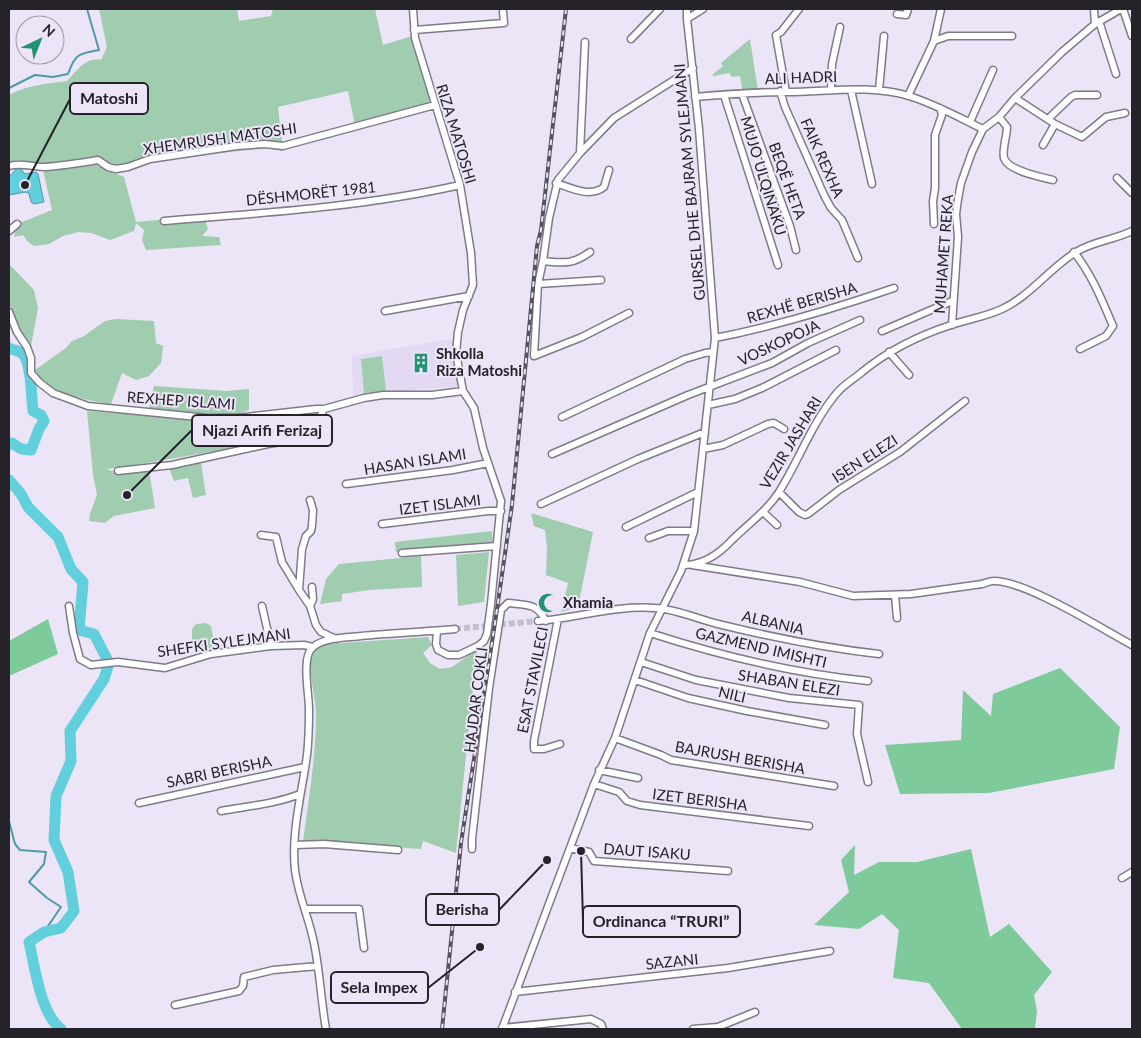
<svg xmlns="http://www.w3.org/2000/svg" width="1141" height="1038" font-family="Lato,sans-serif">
	<rect width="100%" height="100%" fill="#ece5f7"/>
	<path fill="#e4d9f2" d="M451 339 457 340 462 386 387 392 357 397 353 394 352 356Z"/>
	<path fill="#a0ccaf" d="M99 9H237L239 21 271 16 273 9H375L383 45 412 36 430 101 434 108 356 130 348 91 278 107 283 151 265 148 151 161 120 167 111 164 98 156 42 164 17 160 9 163V95C27 85 46 84 67 81 77 71 85 57 101 60L107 47Z
		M750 39 758 91 743 93 740 76 732 77 729 73 714 76 712 75 723 66 721 63Z
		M96 165 124 177 136 222 204 216 208 229 202 236 219 237 221 245 146 250 142 240 144 230 136 223 134 231 110 240 91 233 78 232 63 236 49 244 34 246 28 242 23 235 14 237 17 224 52 210 43 170Z
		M9 264 34 290 38 308 31 346 24 336 9 303Z
		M116 319 154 321 156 343 163 346 161 363 149 376 136 380 122 373 111 404C91 401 60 395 44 383 40 380 37 374 35 370L66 348 72 341 84 336 105 321Z
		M382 356 386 391 364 393 361 359Z
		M154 386 226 391 249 389V410L234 415 180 412 149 408Z
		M317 410 311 429C296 437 283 436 267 440 214 452 161 461 107 469L117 473 149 470 155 508 114 516 105 523 89 521 90 514 97 495 93 475 87 411 219 421Z
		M201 463 206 495 193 498 188 478 174 481 169 468Z
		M531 513 593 532 578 607 561 612 568 583 546 575 547 549 545 530 534 526Z
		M492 531 493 545 396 552 395 542Z
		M489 552 484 602 458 606 456 555Z
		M421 556 422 587 369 590 342 594V601L320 604 326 579 339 564Z
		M206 623 211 626 215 647 196 651 192 639V629L196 624Z
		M428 637 432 645 423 653 430 663 440 669 452 667 477 649 456 853 423 841 421 849 303 841C309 798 316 756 316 713 315 692 308 673 311 652L328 644Z"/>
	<path fill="#7eca9a" d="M48 619 58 654 9 676V641Z
		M1060 668 1120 727 1114 769 989 793 900 794 885 745 961 740 963 690 991 716 993 694Z
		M855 845 854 875 879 862H917L971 849 990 937 1009 924 1052 972 1034 995 1037 1011 1035 1029H962L929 983 893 978 899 930 882 914 859 929 814 925 849 892 841 860Z"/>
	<path fill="#61cfdc" stroke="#4f9ba6" d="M17 168 21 169 25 174 36 172 38 174 44 202 34 204 31 202 29 194 26 192 9 195V177Z"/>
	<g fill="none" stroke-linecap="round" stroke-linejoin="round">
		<path stroke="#4f9ba6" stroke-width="2" d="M9 88 35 75 53 77 68 74C75 54 78 54 99 50L87 9
			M9 821 15 844 20 850 46 852 44 864 29 882 47 898 61 907 44 932"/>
		<path stroke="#61cfdc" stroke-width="11" d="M9 348C14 351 19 350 23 354 32 364 31 397 33 411L41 415 44 421 39 429 31 450 21 449 12 443 9 445
			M9 480 21 494 28 507 58 537 71 569 83 582 79 630 94 634 109 663 104 679 70 731 71 761 56 796 54 840 68 872 74 911 61 928 44 932 29 942C35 967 40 1013 61 1029"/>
		<path stroke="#c4bece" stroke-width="6" stroke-dasharray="6 3" stroke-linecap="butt" d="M455 629 538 621"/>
		<defs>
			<path id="minor" d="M413 9 415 38 460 185 471 253 473 285 463 310 458 332 456 353 460 375 463 391 474 408 483 448 501 501 491 604 487 634 484 641 478 646 459 655H448L438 650 436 644 437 631
				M1094 9 1095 24
				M1123 9 1132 36
				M897 14 906 15 908 9
				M687 19 703 9
				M1099 21 1116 74
				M414 30 504 23 503 12
				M631 39 660 9
				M934 41 948 36H1012
				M831 89 832 64 840 27
				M851 90 872 184
				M879 90 884 36
				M780 91 785 107 824 195 831 208 842 220 858 258
				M786 92 776 35 781 32 799 9
				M742 94 790 226 796 250
				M724 95 778 265
				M908 96 934 41 941 9
				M695 97C726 94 756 92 787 92 827 92 869 84 909 96 935 104 958 117 983 129
				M1015 98 1055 124 1082 137 1106 117 1125 113
				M999 117 1007 127C1007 136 1002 149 1004 158 1008 171 1041 177 1053 180
				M1048 119 1071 97 1075 95H1097
				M970 122 993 70
				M983 129 999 117 1015 98 1062 52 1095 24 1121 9
				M1043 145 1055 124
				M580 153 585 42
				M9 166C21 162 31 167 44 167 62 166 80 163 98 160L108 167 116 169 128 167 150 159 237 146 265 144 283 146 435 105
				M1117 178 1132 193
				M556 183C571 188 590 198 604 187L609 170
				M164 221C263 213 363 207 460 185
				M934 224 933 201 935 188V135L942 115 940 108
				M9 231 17 224
				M1074 252C1092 275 1102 300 1113 326L1106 336 1080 349
				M543 261C564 263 572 265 590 252
				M538 284 601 280
				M385 311 469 296
				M9 312 17 332 27 347 31 358V373L40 383 53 393 88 406 208 418H237L316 409H324L364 398 383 395H432L463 391
				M629 313 582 337 534 356 538 284 543 261 549 218 558 180 580 153 614 118 693 68
				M952 325 958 237 956 214 958 199 961 183 972 152 983 129
				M882 331 952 301
				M715 338C776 326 836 308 894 288
				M889 352 909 375
				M708 405 735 399 762 388 836 350
				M562 417 685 359 705 353 713 352
				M703 449 723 445 768 424 774 423 784 429
				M552 454 688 395 772 363 808 343 860 320
				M118 471 172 465 268 444 306 438 311 435 324 409
				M346 484 453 470 488 463
				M779 492 799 512 805 515 808 514 839 490 900 452 965 401
				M310 500 313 510 312 526 311 531 306 536 302 549 299 590 310 606 316 625 321 632 336 639
				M541 504 638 459 705 432
				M763 512 777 525
				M382 524 488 511H501
				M626 527 698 492
				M261 535 276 537 282 562 299 590
				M649 538 668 531H694
				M402 553 497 546
				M684 565C704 565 719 554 732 540 748 524 767 511 779 492 799 460 812 423 836 394 844 384 853 380 862 372 889 350 917 336 951 325 968 319 985 317 1002 309 1030 296 1050 268 1076 252 1093 241 1114 240 1132 231
				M692 565 800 582 853 596 911 594 982 584C986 583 990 581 993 581 1025 580 1102 629 1132 645
				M895 595 897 618
				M69 606 73 633 80 659 91 665 118 662 165 668 211 654 271 646 304 645 313 647
				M262 606 271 646
				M310 606 313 599 312 587
				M558 619 534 741V749H544L560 744
				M538 621C577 618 616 605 655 608 677 609 697 619 718 624 771 637 825 648 879 654
				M650 633C721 656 793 673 868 681
				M641 662 696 680 789 698 859 705 857 734 868 782
				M635 680 688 698 747 711 825 725
				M615 738 661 755 671 760 834 786
				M599 770 638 778
				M594 784 619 792 627 801 640 805 809 826
				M139 803 305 767
				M221 811C248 806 275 804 300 794
				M295 845 324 844 398 850
				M570 848 589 852 594 861 728 871
				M472 849V839L489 688 501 610 508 603C527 605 537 603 546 621
				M1122 878 1132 872
				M306 909H359L364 948
				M515 992 728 968 830 951
				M175 1005 239 991 243 986 244 977 273 970 318 966
				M502 1028 591 1019 601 1024 603 1029
				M326 1029C321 1001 320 972 314 943 309 918 298 895 295 870 291 835 301 796 306 762 309 744 309 726 309 709 309 694 301 656 313 647 325 637 346 638 361 636 392 633 424 632 455 629
				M502 1029 594 784 615 738 650 633 681 571 694 531 715 338 699 129 687 19V9
				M693 1029 718 1027 755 1012"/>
		</defs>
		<use href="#minor" stroke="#807989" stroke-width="9"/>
		<use href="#minor" stroke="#fff" stroke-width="6"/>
		<defs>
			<path id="rail" d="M442 1029 461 843 495 623 512 505 537 246 541 230 566 9"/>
		</defs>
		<use href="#rail" stroke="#57535d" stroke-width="4"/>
		<use href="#rail" stroke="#ece5f7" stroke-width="2" stroke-dasharray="5.5" stroke-linecap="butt"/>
	</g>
	<defs>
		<symbol id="building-bare" viewBox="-9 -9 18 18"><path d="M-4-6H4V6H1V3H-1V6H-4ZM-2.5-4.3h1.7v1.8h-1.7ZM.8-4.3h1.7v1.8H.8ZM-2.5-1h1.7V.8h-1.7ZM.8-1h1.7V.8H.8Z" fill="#239375" stroke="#ece5f7" stroke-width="2.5" paint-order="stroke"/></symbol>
		<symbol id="mosque-bare" viewBox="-9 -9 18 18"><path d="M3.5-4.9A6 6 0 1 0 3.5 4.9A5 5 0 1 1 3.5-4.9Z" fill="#239375" stroke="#ece5f7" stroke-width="2.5" paint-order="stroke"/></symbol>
	</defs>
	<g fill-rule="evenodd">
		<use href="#building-bare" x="407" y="349" width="28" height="28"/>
		<use href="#mosque-bare" x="534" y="589" width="28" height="28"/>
	</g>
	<g text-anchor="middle" stroke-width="4" stroke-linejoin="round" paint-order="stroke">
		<g font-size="15" fill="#252229" stroke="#ece5f7">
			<text transform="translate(801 78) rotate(-2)" y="5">ALI HADRI</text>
			<text transform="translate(456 134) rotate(73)" y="5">RIZA MATOSHI</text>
			<text transform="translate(220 139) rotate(-8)" y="5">XHEMRUSH MATOSHI</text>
			<text transform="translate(822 158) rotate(66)" y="5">FAIK REXHA</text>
			<text transform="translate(763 176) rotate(73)" y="5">MUJO ULQINAKU</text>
			<text transform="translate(787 181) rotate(70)" y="5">BEQË HETA</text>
			<text transform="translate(690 182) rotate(-95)" y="5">GURSEL DHE BAJRAM SYLEJMANI</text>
			<text transform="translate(311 194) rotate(-6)" y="5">DËSHMORËT 1981</text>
			<text transform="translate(944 254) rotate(-86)" y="5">MUHAMET REKA</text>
			<text transform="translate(802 303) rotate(-16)" y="5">REXHË BERISHA</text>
			<text transform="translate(779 343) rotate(-25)" y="5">VOSKOPOJA</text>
			<text transform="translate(181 401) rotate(4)" y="5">REXHEP ISLAMI</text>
			<text transform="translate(791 443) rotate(-59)" y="5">VEZIR JASHARI</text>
			<text transform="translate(865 459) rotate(-33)" y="5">ISEN ELEZI</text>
			<text transform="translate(415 462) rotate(-9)" y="5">HASAN ISLAMI</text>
			<text transform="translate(440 505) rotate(-7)" y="5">IZET ISLAMI</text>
			<text transform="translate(773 623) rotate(13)" y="5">ALBANIA</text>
			<text transform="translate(224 643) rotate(-8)" y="5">SHEFKI SYLEJMANI</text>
			<text transform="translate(761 648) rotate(13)" y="5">GAZMEND IMISHTI</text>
			<text transform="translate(533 680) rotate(-79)" y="5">ESAT STAVILECI</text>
			<text transform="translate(789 683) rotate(9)" y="5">SHABAN ELEZI</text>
			<text transform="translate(732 695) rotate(13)" y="5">NILI</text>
			<text transform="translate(476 700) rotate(-83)" y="5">HAJDAR COKLI</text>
			<text transform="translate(740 758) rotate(10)" y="5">BAJRUSH BERISHA</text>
			<text transform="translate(219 772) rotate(-12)" y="5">SABRI BERISHA</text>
			<text transform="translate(700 800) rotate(7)" y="5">IZET BERISHA</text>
			<text transform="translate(647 852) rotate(4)" y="5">DAUT ISAKU</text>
			<text transform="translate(672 962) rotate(-6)" y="5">SAZANI</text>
		</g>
		<g font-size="15" font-weight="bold" fill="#252229" stroke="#ece5f7" text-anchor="start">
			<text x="436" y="359">Shkolla<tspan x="436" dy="17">Riza Matoshi</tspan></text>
			<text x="563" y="608">Xhamia</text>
		</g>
	</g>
	<path fill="none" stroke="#252229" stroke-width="2" d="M25 185L70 99M127 495L192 430M547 860L499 910M581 851L583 921M480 947L428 988"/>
	<g fill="#252229" stroke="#ece5f7" stroke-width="2">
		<circle cx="25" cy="185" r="5"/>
		<circle cx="127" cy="495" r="5"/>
		<circle cx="547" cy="860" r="5"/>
		<circle cx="581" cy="851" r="5"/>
		<circle cx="480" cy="947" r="5"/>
	</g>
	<g fill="#ece5f7" stroke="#252229" stroke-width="2">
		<rect x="70" y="83" width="78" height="31" rx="5"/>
		<rect x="192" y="415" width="140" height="31" rx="5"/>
		<rect x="426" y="894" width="73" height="31" rx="5"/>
		<rect x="583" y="906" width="157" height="31" rx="5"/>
		<rect x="331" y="972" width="97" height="31" rx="5"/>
	</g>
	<g font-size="16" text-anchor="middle" font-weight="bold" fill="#252229">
		<text x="109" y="104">Matoshi</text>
		<text x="262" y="436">Njazi Arifi Ferizaj</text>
		<text x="462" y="915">Berisha</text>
		<text x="661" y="927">Ordinanca “TRURI”</text>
		<text x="379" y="993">Sela Impex</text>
	</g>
	<rect width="1141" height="1038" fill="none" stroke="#252229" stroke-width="20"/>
	<g transform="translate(40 40) rotate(43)"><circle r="24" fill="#ece5f7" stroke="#9c97a5"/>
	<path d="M0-4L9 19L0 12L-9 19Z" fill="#239375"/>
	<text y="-8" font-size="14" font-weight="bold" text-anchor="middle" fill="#252229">N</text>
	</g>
</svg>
